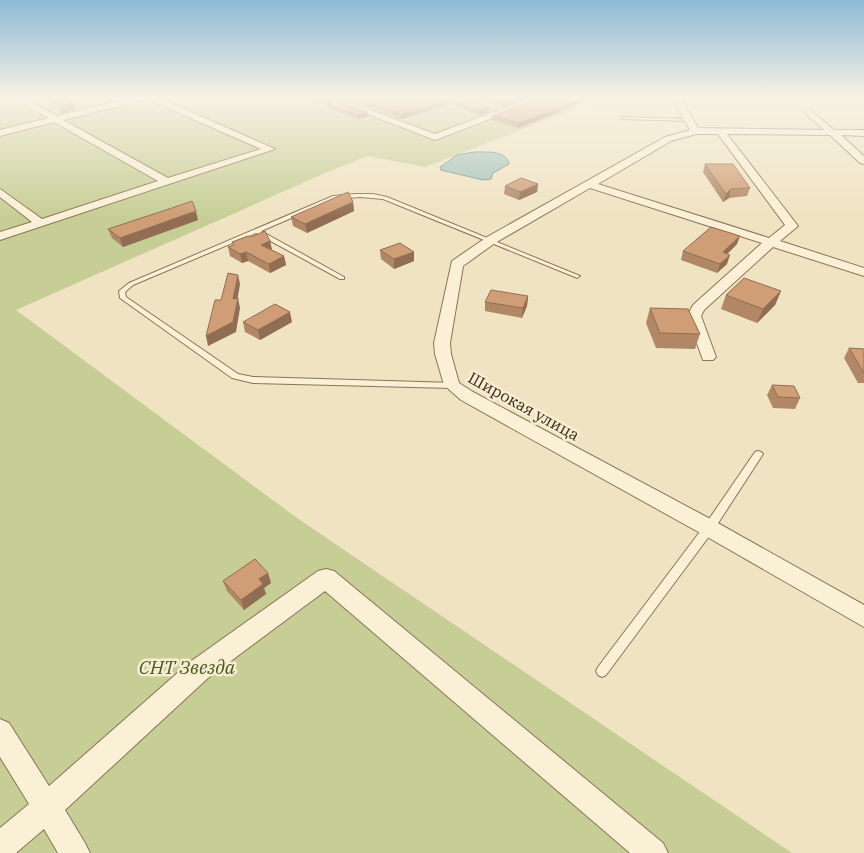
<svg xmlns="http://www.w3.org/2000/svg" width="864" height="853" font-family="'IBM Plex Serif',serif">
	<rect width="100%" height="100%" fill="#f0e3c2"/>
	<path fill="#c6ce95" d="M0 97H606L425 167 368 156 332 170 16 310 297 518 792 853H0Z"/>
	<path fill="#a4c2ba" stroke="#6b9088" d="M474 152C485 152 507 150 509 164L493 173 491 179 483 180 441 170 440 167 457 155Z"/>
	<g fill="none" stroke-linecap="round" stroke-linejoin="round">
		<defs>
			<path id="lane" d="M623 117 689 119 691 120 689 121 621 119Z
				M354 194H373L387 197 580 276 577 278 575 277 383 199 360 197 336 199 261 231 344 277V279H340L256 233 133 285 125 292 126 297 238 374 253 377 455 383 456 385 455 387 452 388 253 383 232 378 120 298 119 291 129 283 333 196Z
				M758 451 761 452 763 454 713 531 606 675 602 677 598 675 596 671 598 667 705 525 755 452Z"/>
			<path id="street" d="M12 97H22L57 116 134 97H157L275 149 0 240V232L32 222 0 197V189L42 219 158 181 54 122 0 136V130L48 118ZM147 99 261 149 168 178 63 120Z
				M323 97H335L435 134 535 97H547L435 140Z
				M672 97H680L698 128 824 130 806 114 805 112 809 109 834 130H864V136L841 135 864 156V164L860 163 830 135 727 134 798 226 780 241 864 268V276L773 247 704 310 701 316 716 357 713 360H703L687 316 693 305 762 243 590 188 495 243 463 266 450 343 451 354 459 383 473 392 716 522 864 605V627L702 534 461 400 444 385 435 354 434 343 452 261 487 237 665 137 690 130ZM696 134H718L785 225 769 238 598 184 671 141Z
				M326 569 334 571 663 843 668 853H630L325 591 208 678 65 810 85 843 90 853H58L44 829 16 853H0V828L29 804 0 757V719L9 723 49 786 190 662 318 571Z"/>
		</defs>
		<use href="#lane" stroke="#8a7458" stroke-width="2"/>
		<use href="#street" stroke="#8a7458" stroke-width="2"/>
		<use href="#lane" fill="#faf0d5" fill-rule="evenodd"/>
		<use href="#street" fill="#faf0d5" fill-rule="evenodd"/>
	</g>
	<path fill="#b28765" d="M50 97H60L76 109 62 113 50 99Z
		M305 97H330L368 116 358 119 329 109 328 106Z
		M341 97H460L489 112 479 115 450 104 401 119Z
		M472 97H529L503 107Z
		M562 111 518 128 492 120V116Z
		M705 164 750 188 747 196 729 198 723 202 703 172Z
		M538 184 537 192 519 200 504 194 505 186Z
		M353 202 354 211 307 233 293 226 291 217Z
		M198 220 123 247 112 238 108 229Z
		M251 237 270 241 272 250 284 256 286 265 270 273 248 261 242 263 230 256 228 247 233 245 232 242Z
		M737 244 727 254V264L717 273 681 260 683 251Z
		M380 250 414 261 394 269 381 259Z
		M781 291 775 305 757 323 721 309 726 295Z
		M528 296 527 306 522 318 485 311V302Z
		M650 308 700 334 695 349 656 348 646 323Z
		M243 322H292L260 340 245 332Z
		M849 348 864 349V383H858L844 358Z
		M772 385 800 398 795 409 773 408 767 395Z
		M268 573 271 583 264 588 266 594 244 610 227 591 223 581Z"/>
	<path fill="#916e53" d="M518 97H529L503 107V103Z
		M582 97H591L562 111 518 128 519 123Z
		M451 100 450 104 401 119V115Z
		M73 102 76 109 62 113 60 106Z
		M489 107V112L479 115 480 111Z
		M367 112 368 116 358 119 357 115Z
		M538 184 537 192 519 200 520 192Z
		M731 189 729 198 723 202 726 194Z
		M353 202 354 211 307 233 305 224Z
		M196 211 198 220 123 247 120 238Z
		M740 236 737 244 720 261 723 252Z
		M270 241 272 250 261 245Z
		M246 252 248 261 242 263 240 254Z
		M414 252V261L394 269V259Z
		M730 255 727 264 717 273 720 264Z
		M284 256 286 265 270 273 269 264Z
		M238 275 240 284 236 308 233 299Z
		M781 291 775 305 757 323 763 309Z
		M528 296 527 306 522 318 523 308Z
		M238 298 240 308 236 332 208 346 206 336Z
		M290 312 292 322 260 340 258 330Z
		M268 573 271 583 264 588 266 594 244 610 241 600 259 579Z"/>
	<path fill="#cf9d76" stroke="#916e53" d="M52 97H60L73 102 60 106Z
		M316 97H330L367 112 357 115 328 104 332 103Z
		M353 97H460L489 107 480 111 451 100 401 115Z
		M486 97H518L503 103Z
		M541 97H582L563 107 519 123 492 116Z
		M705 164H733L750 188 731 189 726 194Z
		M521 178 538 184 520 192 505 186Z
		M348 192 353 202 305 224 291 217Z
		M192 201 196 211 120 238 108 229 172 208Z
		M711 227 740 236 723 252 730 255 720 264 683 251Z
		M265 231 270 241 261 245 284 256 269 264 246 252 240 254 228 247 234 245 232 242 248 236 251 237Z
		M400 243 414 252 394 259 380 250Z
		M228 273 238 275 233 299 238 298 233 322 206 336 215 300H221Z
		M744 278 781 291 763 309 726 295Z
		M491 290 528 296 523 308 485 302Z
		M275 304 290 312 258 330 243 322Z
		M650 308 688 309 700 334 660 333Z
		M849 348 864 349V373Z
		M772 385 794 386 800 398 778 397Z
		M255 559 268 573 259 579 263 584 241 600 223 581Z"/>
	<linearGradient id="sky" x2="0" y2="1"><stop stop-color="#8dbad6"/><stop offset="0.45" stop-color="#f8f2e4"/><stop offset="1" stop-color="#f8f2e4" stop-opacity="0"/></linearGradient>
	<rect width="864" height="217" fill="url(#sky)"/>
	<g text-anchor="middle" stroke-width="5" stroke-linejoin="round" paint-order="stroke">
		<g font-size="16" fill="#392b1d" stroke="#f7edd1">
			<text transform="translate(524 406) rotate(29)" y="6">Широкая улица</text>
		</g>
		<g font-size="19" font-style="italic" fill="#485623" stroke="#f7edd1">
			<text x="187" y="674">СНТ Звезда</text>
		</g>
	</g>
</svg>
